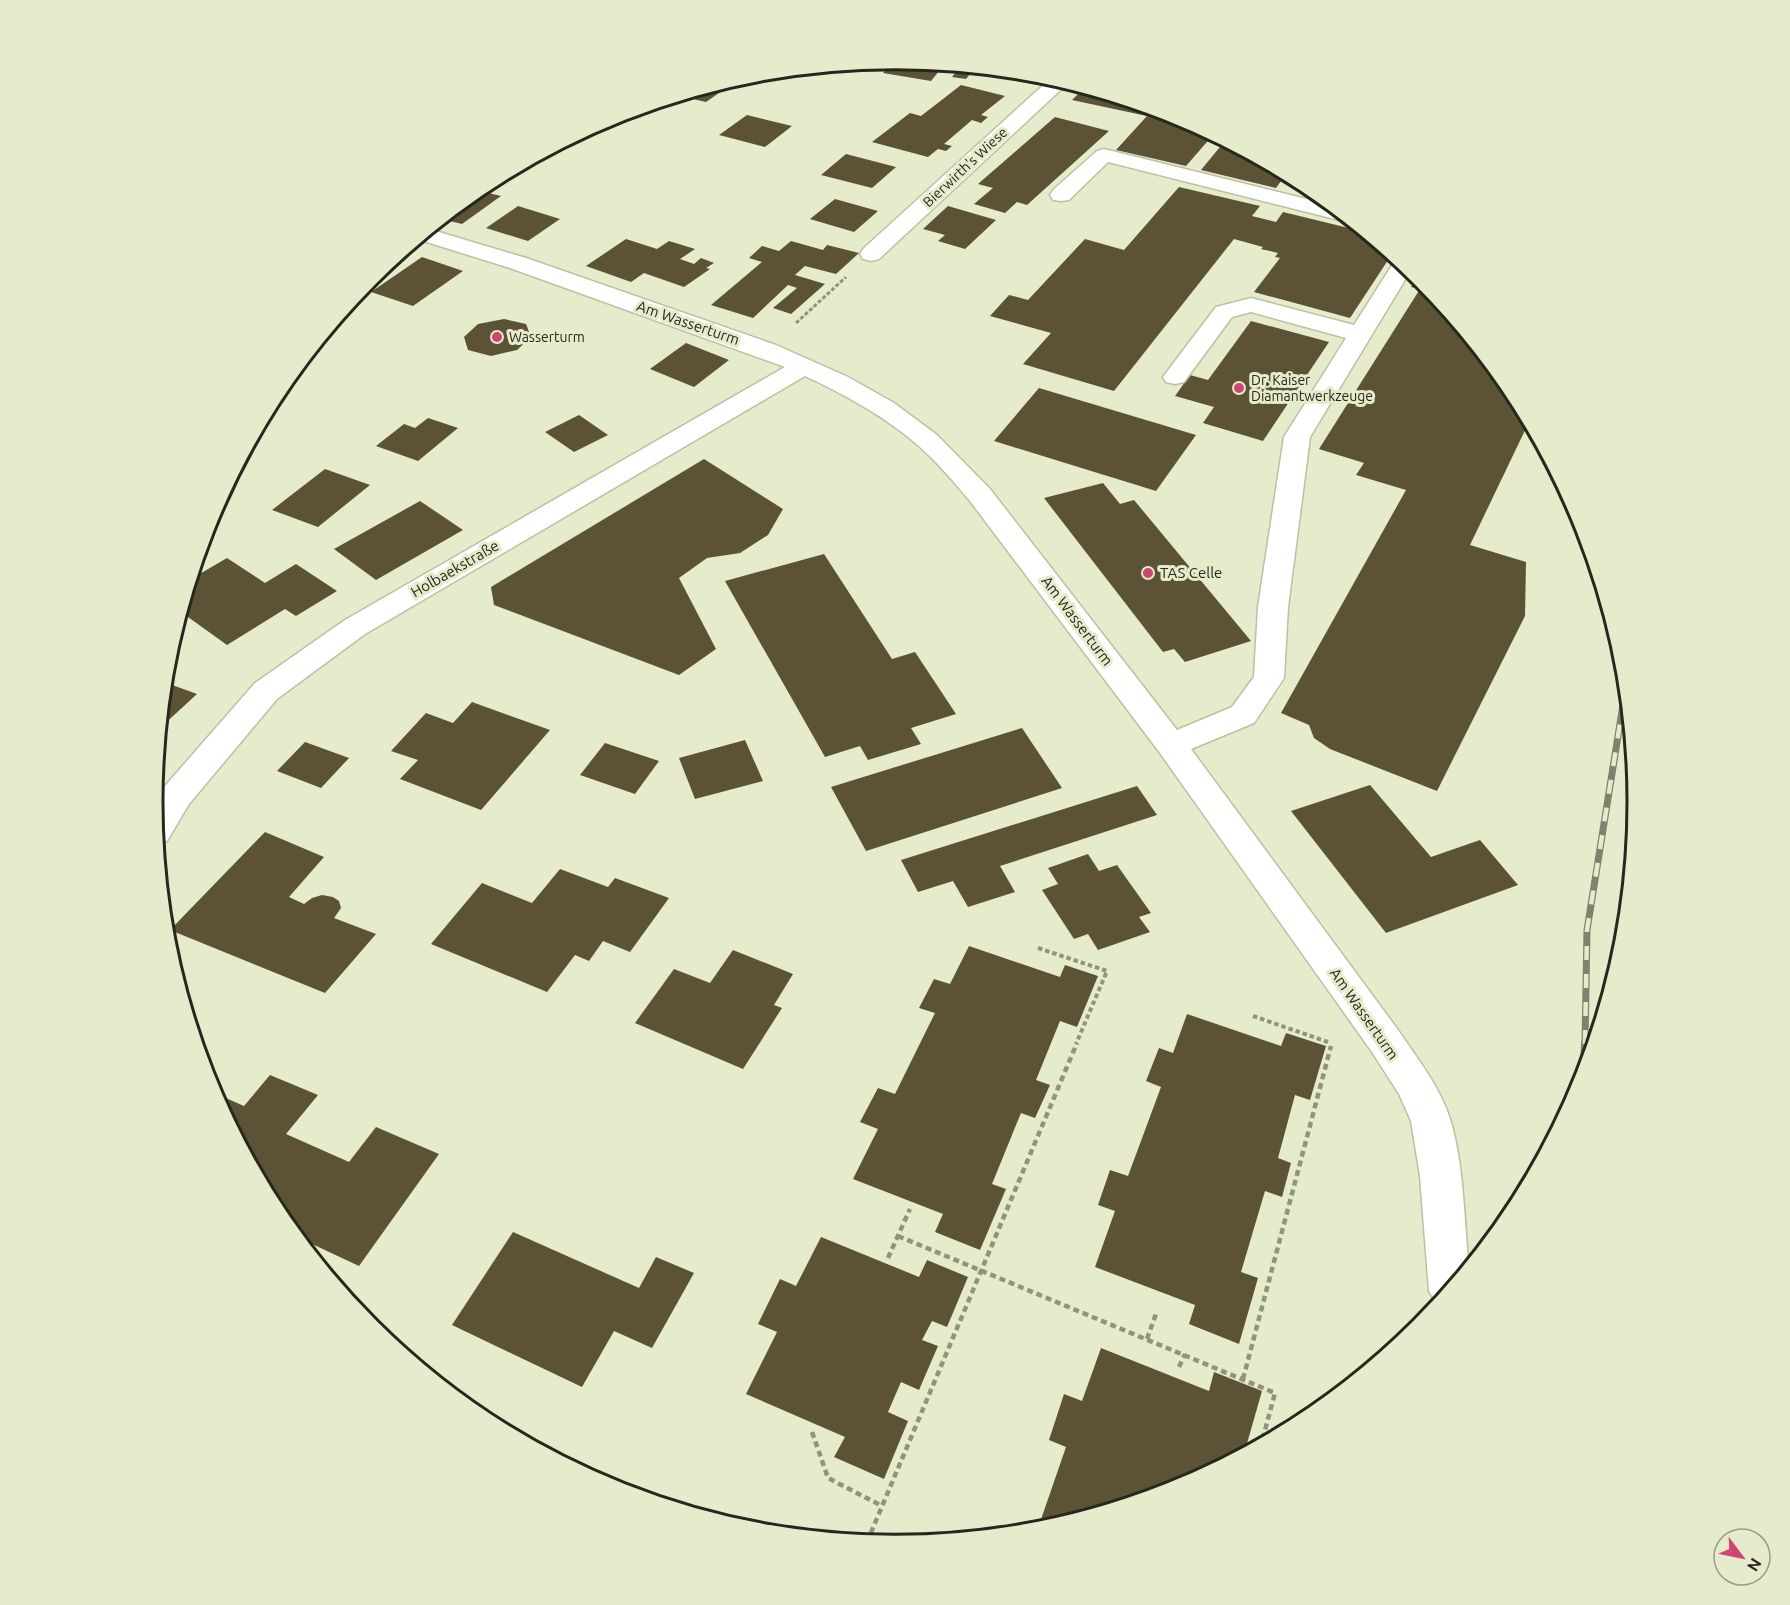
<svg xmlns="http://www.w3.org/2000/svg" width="1790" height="1605" font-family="Ubuntu,sans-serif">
	<rect width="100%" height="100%" fill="#e5ebcb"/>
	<path fill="#5c5337" d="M895 60 944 65 931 81 883 73Z
		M961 66 974 69 966 79 952 77Z
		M987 69 1040 74 1042 75 1036 76 1031 81 984 72Z
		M742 77 706 102 680 96 693 92Z
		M961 85 1005 96 981 115 988 117 981 123 972 120 944 144 952 146 946 151 938 149 928 157 872 142 910 113 921 116Z
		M1084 88 1179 117 1213 135 1186 166 1116 150 1147 116 1072 100Z
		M747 115 792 126 765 147 719 135Z
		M1055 117 1109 131 1027 205 1017 202 1005 213 974 204 993 188 978 184Z
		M1224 142 1230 144 1286 174 1276 188 1201 170Z
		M846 154 896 167 872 188 821 175Z
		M1179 187 1260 206 1252 216 1276 222 1283 212 1365 232 1392 254 1350 318 1254 292 1280 258 1275 257 1278 253 1261 249 1263 247 1234 239 1114 391 1023 364 1051 333 990 316 1009 295 1028 300 1085 239 1124 250Z
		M480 191 501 196 462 224 441 219 475 192Z
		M835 199 878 211 854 232 810 219Z
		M518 206 560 219 528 241 486 228Z
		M948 206 996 220 965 249 938 241 945 235 923 229Z
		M626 239 657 249 669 241 695 249 680 259 694 264 701 258 714 263 706 268 710 269 684 287 644 273 631 282 586 266Z
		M791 241 823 250 827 245 859 253 836 274 805 266 795 275 825 284 791 314 773 308 797 288 788 285 753 318 711 305 762 262 749 258 762 246 779 251Z
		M422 257 463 271 413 306 371 292Z
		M1418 276 1513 390 1529 422 1470 545 1526 562 1525 616 1437 791 1330 749 1314 738 1309 725 1281 713 1406 490 1356 475 1364 463 1319 449 1420 289 1411 287Z
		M504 319 526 324 531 337 517 350 491 356 468 350 464 337 478 324Z
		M1251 321 1329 342 1263 441 1203 423 1214 407 1175 396 1190 375 1208 380Z
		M686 343 729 360 694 387 650 369Z
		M1039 388 1196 435 1156 491 994 441Z
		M579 415 608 435 574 452 545 432Z
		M428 418 458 428 418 461 376 446 404 424 415 428Z
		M704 459 783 509 768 535 740 553 707 558 679 578 716 649 679 675 494 605 491 587Z
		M325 469 370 485 318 527 272 510Z
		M1103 483 1120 504 1134 500 1251 641 1185 662 1174 649 1163 652 1044 498Z
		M420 501 463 530 376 580 334 549Z
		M824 554 892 659 915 652 956 714 911 728 921 744 868 760 860 746 825 757 725 581Z
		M227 558 265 583 296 564 337 591 296 616 285 609 227 645 181 612 191 579Z
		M164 682 197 694 160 728 164 686Z
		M472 702 550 730 481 810 400 779 418 760 391 751 426 713 453 723Z
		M1022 728 1062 788 866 851 831 787Z
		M745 740 763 781 695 799 679 758Z
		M305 742 349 758 321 788 277 771Z
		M605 743 659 761 635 794 580 775Z
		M1370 785 1431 857 1480 840 1518 885 1386 933 1291 811Z
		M1137 786 1157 815 1000 866 1015 892 968 907 953 881 918 892 901 860Z
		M265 832 324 857 289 897 304 904 312 898 322 895 333 897 339 901 341 908 334 918 376 934 325 993 170 930Z
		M1088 854 1099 871 1117 865 1151 913 1139 917 1150 932 1098 950 1088 934 1074 939 1042 890 1058 884 1048 868Z
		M560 869 608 887 615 878 669 898 630 952 603 941 589 961 575 955 547 992 431 944 482 883 532 903Z
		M969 946 1060 977 1065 965 1098 976 1077 1027 1060 1021 1036 1080 1050 1085 1035 1118 1021 1113 992 1184 1006 1189 980 1250 935 1232 943 1214 853 1179 878 1129 860 1122 878 1088 895 1094 935 1013 919 1008 934 979 950 984Z
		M733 950 793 974 774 1005 782 1008 743 1069 635 1023 674 969 710 983Z
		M1187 1014 1281 1046 1286 1033 1326 1046 1310 1100 1295 1095 1278 1158 1291 1163 1282 1197 1265 1191 1241 1272 1258 1278 1239 1344 1189 1324 1195 1305 1095 1267 1115 1211 1098 1205 1110 1170 1128 1176 1161 1087 1146 1081 1159 1048 1173 1053Z
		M270 1075 318 1095 286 1134 349 1162 376 1127 439 1154 359 1266 295 1236 277 1215 212 1092 244 1106Z
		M513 1232 639 1288 656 1257 694 1273 652 1348 614 1331 582 1387 452 1325Z
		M821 1237 919 1277 927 1260 968 1277 947 1327 932 1321 922 1340 938 1346 919 1390 901 1382 888 1412 908 1421 884 1479 834 1457 845 1437 746 1394 777 1332 758 1324 780 1279 796 1286Z
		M1101 1348 1209 1391 1214 1372 1262 1391 1244 1454 1230 1461 1224 1459 1222 1465 1179 1489 1037 1531 1066 1447 1049 1440 1064 1394 1082 1401Z"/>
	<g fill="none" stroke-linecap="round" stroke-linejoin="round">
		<defs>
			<path id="minor" d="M1051 78 1068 83 879 259 871 261 863 259 860 254 863 249Z
				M1104 149 1331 205 1349 219 1343 221 1108 162 1069 200 1061 201 1053 200 1050 195 1053 190 1097 151Z
				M429 229 526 258 776 345 848 377 894 403 937 435 990 489 1177 730 1232 707 1254 677 1258 607 1284 437 1346 338 1251 312 1232 317 1184 382 1175 384 1166 382 1163 377 1216 307 1251 298 1354 325 1396 259 1411 270 1310 437 1288 607 1284 678 1254 723 1191 749 1398 1030C1417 1058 1441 1088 1451 1122 1464 1167 1464 1221 1469 1268L1438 1306 1429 1291 1420 1176 1411 1121 1399 1094 1372 1052 1160 753 970 501C954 482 938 463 920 447 886 417 846 395 805 376L365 634 277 699 189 804 167 841 157 844 153 807 165 786 255 683 345 620 785 367 510 268 417 239Z"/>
		</defs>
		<use href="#minor" stroke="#bbc1a2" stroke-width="3"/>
		<path stroke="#90947d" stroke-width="3" stroke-dasharray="4 2" stroke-linecap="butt" d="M796 323 846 277"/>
		<path stroke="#90947d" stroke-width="4" stroke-dasharray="4.5 3" stroke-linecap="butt" d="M1038 948 1107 971 1076 1044
			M1253 1016 1328 1042"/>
		<path stroke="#90947d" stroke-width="4.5" stroke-dasharray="6 4" stroke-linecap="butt" d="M898 1236 1275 1393 1261 1445
			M888 1258 910 1209
			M1147 1339 1157 1311
			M1179 1367 1185 1354
			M1243 1379 1331 1046
			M812 1432 828 1478 882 1506
			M867 1542 1077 1043"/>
		<use href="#minor" fill="#fff" fill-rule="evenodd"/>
		<defs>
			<path id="rail-far1" d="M1585 1044 1587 930 1626 686"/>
			<path id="rail" d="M1584 1075 1585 1043"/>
		</defs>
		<use href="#rail-far1" stroke="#7f836d" stroke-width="7"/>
		<use href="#rail" stroke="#7f836d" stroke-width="8"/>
		<use href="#rail-far1" stroke="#e5ebcb" stroke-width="4.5" stroke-dasharray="14" stroke-linecap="butt"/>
		<use href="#rail" stroke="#e5ebcb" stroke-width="6" stroke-dasharray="17" stroke-linecap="butt"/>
	</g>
	<g fill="#d04373" stroke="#e5ebcb" stroke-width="2">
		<circle cx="497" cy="337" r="6"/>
		<circle cx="1239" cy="388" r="6"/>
		<circle cx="1148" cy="573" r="6"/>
	</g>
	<g text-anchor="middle" stroke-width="6" stroke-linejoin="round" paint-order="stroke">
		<g font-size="14" fill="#26281c" stroke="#e5ebcb">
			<text transform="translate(965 167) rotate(-43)" y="5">Bierwirth's Wiese</text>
		</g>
		<g font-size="14" fill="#26281c" stroke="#e5ebcb" text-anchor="start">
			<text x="509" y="342">Wasserturm</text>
			<text x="1251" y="385">Dr. Kaiser<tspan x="1251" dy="16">Diamantwerkzeuge</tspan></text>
		</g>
		<g font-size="15" fill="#26281c" stroke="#e5ebcb">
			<text transform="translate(688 323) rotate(19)" y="5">Am Wasserturm</text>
			<text transform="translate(455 569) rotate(-30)" y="5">Holbaekstraße</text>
			<text transform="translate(1077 621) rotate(53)" y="5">Am Wasserturm</text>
			<text transform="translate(1364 1014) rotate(55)" y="5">Am Wasserturm</text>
		</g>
		<g font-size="15" fill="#26281c" stroke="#e5ebcb" text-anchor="start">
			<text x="1160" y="578">TAS Celle</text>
		</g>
	</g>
	<path d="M0 0H1790V1605H0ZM163 802a732 732 0 1 1 1464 0a732 732 0 1 1-1464 0Z" fill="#e5ebcb" fill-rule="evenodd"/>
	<path fill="none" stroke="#26281c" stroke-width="3" d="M163 802a732 732 0 1 1 1464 0a732 732 0 1 1-1464 0Z"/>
	<g transform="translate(1742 1557) rotate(122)"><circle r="28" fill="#e5ebcb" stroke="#999d85" stroke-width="1.5"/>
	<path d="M0-4.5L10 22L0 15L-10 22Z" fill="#d04373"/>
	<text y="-9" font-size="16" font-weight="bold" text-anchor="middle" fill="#26281c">N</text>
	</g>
</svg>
